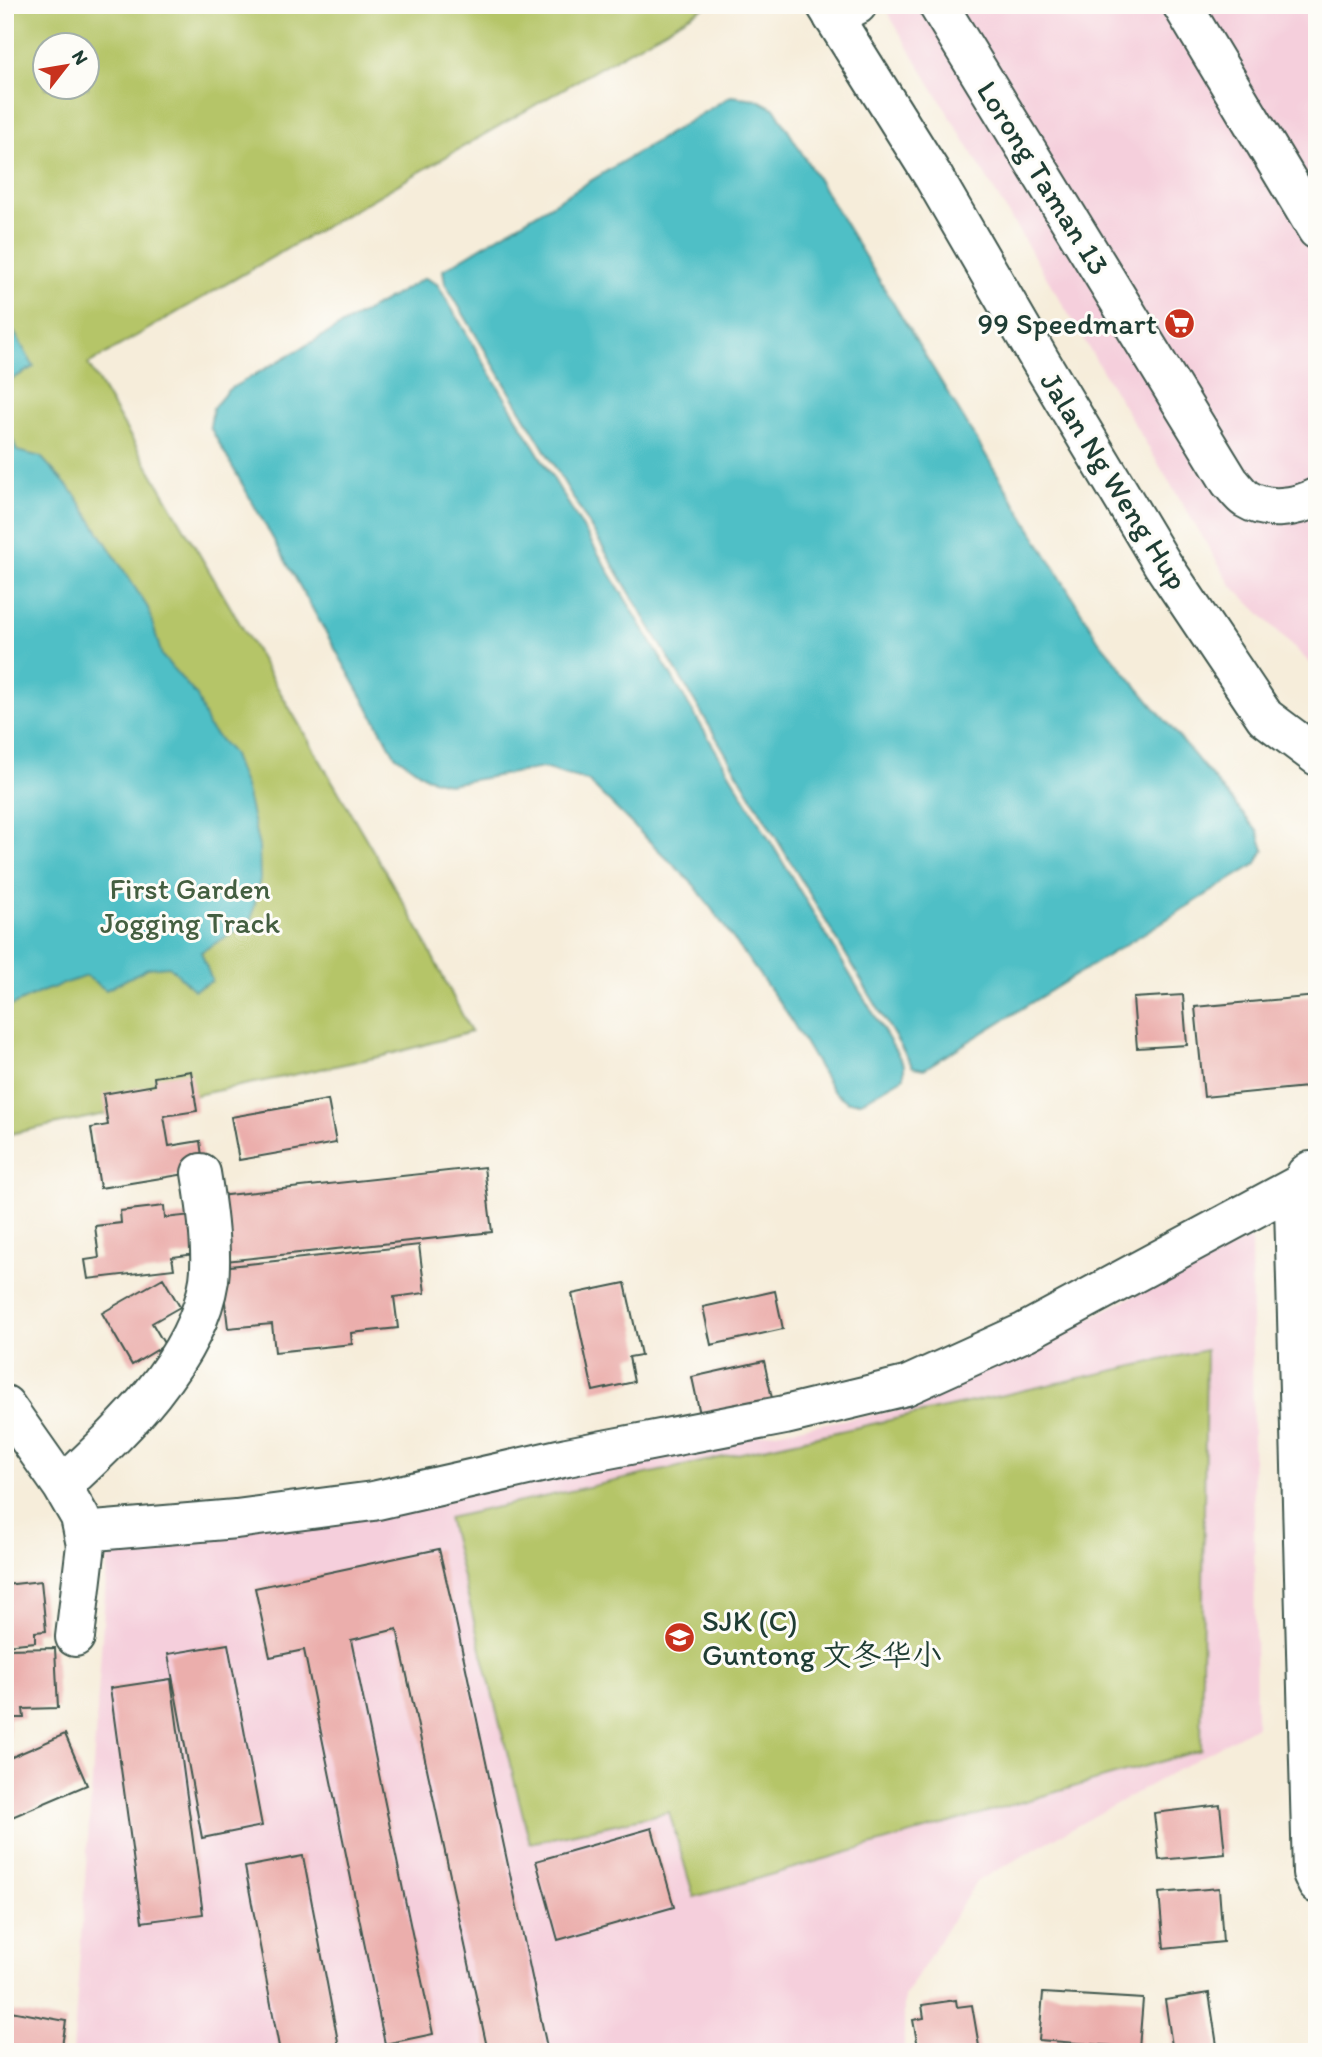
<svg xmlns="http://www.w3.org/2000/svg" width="1322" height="2057" font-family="Itim,'LXGW WenKai TC',sans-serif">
	<rect width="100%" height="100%" fill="#fdfcf7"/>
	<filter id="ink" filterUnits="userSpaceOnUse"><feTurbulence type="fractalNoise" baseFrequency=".0143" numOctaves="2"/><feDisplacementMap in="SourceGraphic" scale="14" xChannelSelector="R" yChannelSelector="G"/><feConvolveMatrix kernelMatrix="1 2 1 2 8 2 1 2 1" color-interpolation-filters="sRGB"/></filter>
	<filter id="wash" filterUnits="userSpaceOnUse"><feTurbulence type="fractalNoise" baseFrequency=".00686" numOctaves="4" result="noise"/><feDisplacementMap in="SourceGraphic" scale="28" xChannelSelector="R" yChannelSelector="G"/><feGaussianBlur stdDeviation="1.57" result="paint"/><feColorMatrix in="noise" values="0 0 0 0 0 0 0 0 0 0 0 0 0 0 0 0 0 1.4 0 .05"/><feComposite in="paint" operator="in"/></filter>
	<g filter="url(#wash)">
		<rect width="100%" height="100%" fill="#f6edda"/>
		<path fill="#f5cfdc" d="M883 5H1317V670L1231 585Z
			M1251 1237 1256 1726 976 1882 904 1997V2052H73L108 1551 910 1408Z"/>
		<path fill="#b5c568" stroke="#6a814e" stroke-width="2" fill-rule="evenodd" d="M5 5H708L88 364 416 924 471 1032 383 1056 5 1135ZM46 46H88V88H46Z
			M1206 1350 1201 1750 694 1897 669 1812 530 1843 448 1518Z"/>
		<path fill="#50bfc6" stroke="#387e7d" stroke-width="2" d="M731 96 756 99 775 109 1099 641 1258 832 1264 850 1256 864 924 1069 913 1067 445 283 443 270Z
			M425 278 437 284 904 1065V1077L861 1102H848L833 1091 787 1013 695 886 588 781 543 768 449 784 426 777 395 755 210 427 213 408 228 390Z
			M5 316 34 367 5 383Z
			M5 418 17 451 41 457 74 493 148 608 162 656 197 696 208 726 232 753 246 790 259 847 260 879 251 922 201 952 212 981 194 990 169 966 148 968 106 990 86 976 41 992 5 1009Z"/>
		<g id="blocks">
			<path fill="#ebaeac" d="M1183 995 1187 1045 1137 1048 1133 998Z
				M1317 996V1086L1204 1097 1195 1007Z
				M191 1071 197 1111 164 1116 169 1146 200 1141 204 1171 100 1188 91 1128 108 1125 103 1094 155 1085 154 1077Z
				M328 1100 336 1143 239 1160 231 1117Z
				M484 1167 492 1232 226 1261 218 1196Z
				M164 1206 165 1218 192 1215 196 1254 172 1257 174 1269 88 1279 85 1260 99 1258 95 1226 121 1223 120 1211Z
				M419 1245 425 1293 394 1297 398 1328 351 1333 352 1344 275 1352 272 1324 228 1328 221 1267Z
				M163 1278 180 1307 152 1323 165 1345 132 1365 102 1313Z
				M625 1283 641 1355 629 1357 634 1382 593 1391 572 1294Z
				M775 1291 783 1329 711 1345 703 1307Z
				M764 1361 773 1403 701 1419 692 1377Z
				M439 1549 455 1617 548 2052H488L397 1629 351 1640 433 2034 385 2044 304 1650 270 1657 255 1588Z
				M41 1581 46 1631 35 1632V1642L5 1645V1585Z
				M228 1644 262 1826 202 1838 168 1654Z
				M55 1648 58 1708 23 1709 24 1718H9L10 1737 5 1738V1649Z
				M171 1679 203 1914 142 1922 110 1688Z
				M65 1734 87 1785 5 1820V1760Z
				M1220 1805 1225 1854 1159 1860 1154 1813Z
				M652 1828 674 1907 558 1940 536 1861Z
				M303 1856 340 2052H280L245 1867Z
				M1219 1888 1223 1942 1164 1948 1159 1893Z
				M1043 1993 1143 1999 1139 2048 1039 2040Z
				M1209 1993 1218 2052H1173L1165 2000Z
				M956 2000 957 2007 972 2005 980 2052H919L913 2020 924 2018 922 2005Z
				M5 2010 66 2021 61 2052H5Z"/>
		</g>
	</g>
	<g filter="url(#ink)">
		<use href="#blocks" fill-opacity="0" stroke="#3f574d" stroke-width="2"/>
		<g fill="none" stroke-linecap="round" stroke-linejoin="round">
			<defs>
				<path id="minor" d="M938 5 1230 482C1235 487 1240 495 1246 499 1267 512 1296 508 1317 497
					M1182 5 1317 230
					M833 17 857 5
					M1310 1171 1306 1174 1294 1206 1312 1873 1317 1884
					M5 1405 62 1486 80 1517 86 1545 75 1637
					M62 1486C119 1434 197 1360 209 1280 213 1250 206 1203 201 1173
					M83 1532 236 1519 373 1501 567 1457 785 1415 906 1386 1025 1332 1302 1183"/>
				<path id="major" d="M826 5 933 176 1041 362 1163 565 1265 717 1317 756"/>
			</defs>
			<use href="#minor" stroke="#3f574d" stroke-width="42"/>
			<use href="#major" stroke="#3f574d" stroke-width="42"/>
			<use href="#minor" stroke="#fff" stroke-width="38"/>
			<use href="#major" stroke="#fff" stroke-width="38"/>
		</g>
	</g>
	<defs>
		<symbol id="supermarket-disc" viewBox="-11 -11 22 22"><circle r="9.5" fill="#c8321e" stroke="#fdfcf7"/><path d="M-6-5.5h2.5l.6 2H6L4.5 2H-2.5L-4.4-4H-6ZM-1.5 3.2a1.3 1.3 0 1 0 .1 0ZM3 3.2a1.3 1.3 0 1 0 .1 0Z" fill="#fff"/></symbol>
		<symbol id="school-disc" viewBox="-11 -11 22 22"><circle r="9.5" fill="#c8321e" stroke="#fdfcf7"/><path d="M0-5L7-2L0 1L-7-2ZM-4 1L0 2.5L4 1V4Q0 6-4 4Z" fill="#fff"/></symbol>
	</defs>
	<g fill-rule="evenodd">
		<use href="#supermarket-disc" x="1162" y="306" width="35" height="35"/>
		<use href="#school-disc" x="662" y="1620" width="35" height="35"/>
	</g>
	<g text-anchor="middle" stroke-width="6" stroke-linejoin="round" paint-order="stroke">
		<g font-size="30" fill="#1f3d34" stroke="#fdfcf7">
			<text transform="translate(1043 178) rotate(58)" y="10">Lorong Taman 13</text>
			<text transform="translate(1114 481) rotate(58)" y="10">Jalan Ng Weng Hup</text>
		</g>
		<g font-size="30" fill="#1f3d34" stroke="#fdfcf7" text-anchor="end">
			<text x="1157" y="334">99 Speedmart</text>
			<text x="702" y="1631" text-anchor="start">SJK (C)<tspan x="702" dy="34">Guntong 文冬华小</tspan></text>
		</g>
		<g font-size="30" fill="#445f41" stroke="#fdfcf7">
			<text x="190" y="899">First Garden<tspan x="190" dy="34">Jogging Track</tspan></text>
		</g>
	</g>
	<rect width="1322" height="2057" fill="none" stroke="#fdfcf7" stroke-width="28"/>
	<g transform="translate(66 66) rotate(59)"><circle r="33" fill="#fdfcf7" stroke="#a4b0a9" stroke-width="2"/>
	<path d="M0-5L12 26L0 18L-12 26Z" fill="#c8321e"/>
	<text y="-10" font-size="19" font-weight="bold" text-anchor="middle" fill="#1f3d34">N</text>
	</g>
</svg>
